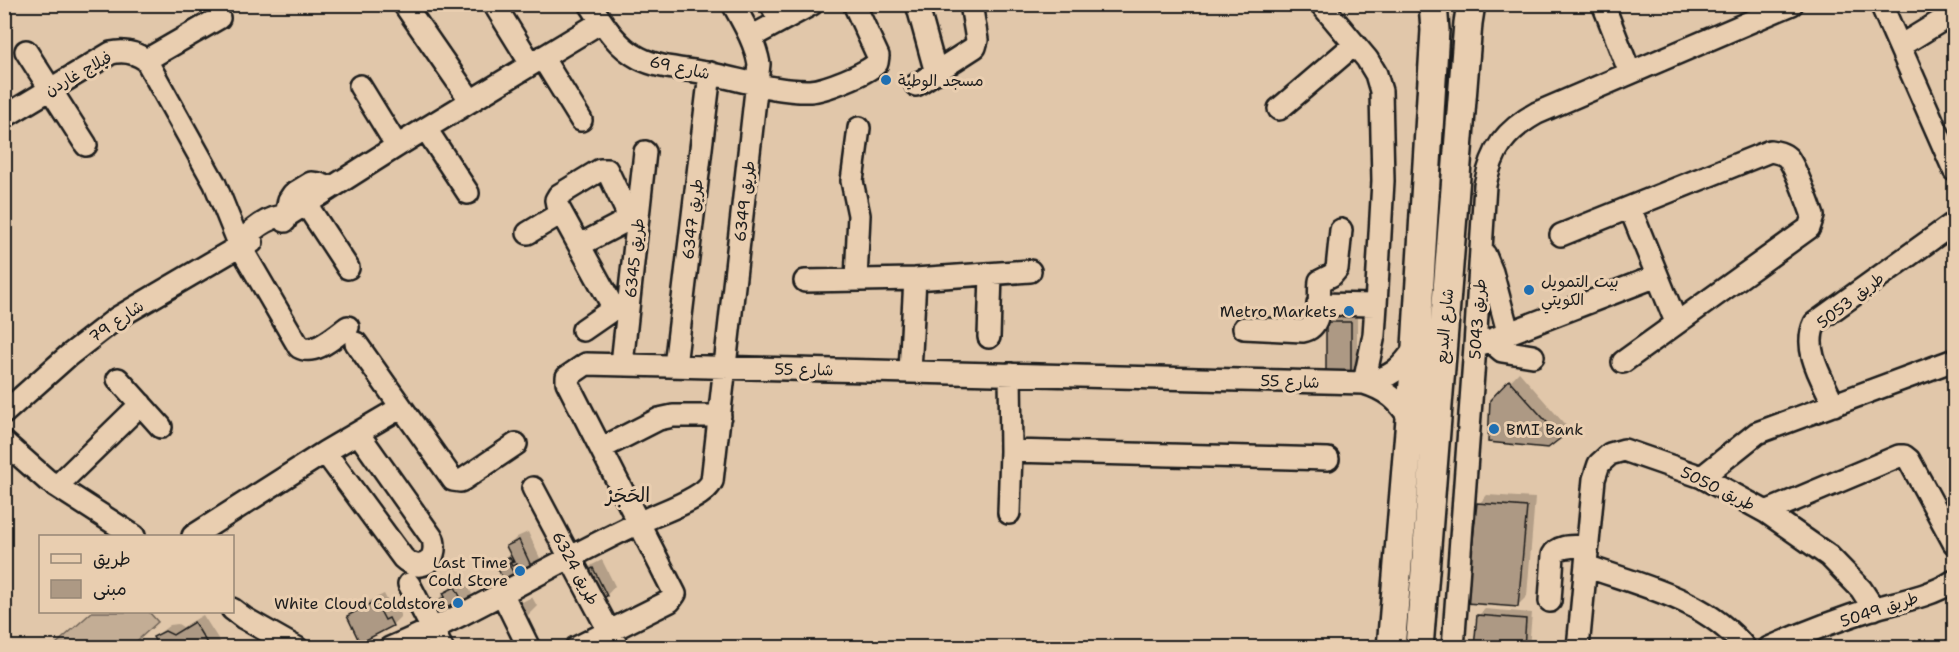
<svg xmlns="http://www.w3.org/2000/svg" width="1959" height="652" font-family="'Shantell Sans','Playpen Sans Arabic',sans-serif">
	<rect width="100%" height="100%" fill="#e1c7aa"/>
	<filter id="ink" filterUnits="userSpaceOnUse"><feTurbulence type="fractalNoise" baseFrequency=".0167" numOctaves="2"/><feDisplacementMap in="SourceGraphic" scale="12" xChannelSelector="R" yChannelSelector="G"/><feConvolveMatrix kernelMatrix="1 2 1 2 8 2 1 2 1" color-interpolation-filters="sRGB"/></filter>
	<g filter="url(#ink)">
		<path fill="#c3ad95" stroke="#706458" stroke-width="1.5" d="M92 612H149L158 622 130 647H57L55 645Z"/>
		<path fill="#0003" d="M1334 316H1357V366L1350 373 1327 322Z
			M1519 372 1568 428 1560 437 1491 401Z
			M1487 495 1535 498 1527 596 1518 605 1479 504Z
			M528 532 540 558 532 567 515 576 497 564 511 553 508 546 517 537Z
			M602 560 615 586 607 595 597 600 583 574 592 565Z
			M464 579 472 594 463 603 455 601 433 604 454 584Z
			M384 594 394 613 398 611 401 616 392 625 348 616 357 607Z
			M532 597 537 606 528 615 518 620 513 611 522 602Z
			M1485 609 1532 613 1529 648H1476L1478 616Z
			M203 615 224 648H161L154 637 170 625 178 624 183 627Z"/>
		<path fill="#ad9984" stroke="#1c1c1c" stroke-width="1.5" d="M1326 322H1351V374L1326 375Z
			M1509 380 1561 438 1548 448 1488 442 1490 400Z
			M1477 503 1527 507 1518 607 1466 603Z
			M519 540 532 568 518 575 516 572 520 570 517 564 512 566 510 563 514 562 506 546Z
			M509 557 512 561 508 563 516 577 505 582 495 564Z
			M593 568 607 596 596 602 582 574Z
			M455 587 464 604 457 608 454 603 435 613 431 604 445 597 443 593Z
			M375 601 385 620 389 618 393 626 360 643 347 616Z
			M1477 615 1526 619 1524 648H1474Z
			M194 622 210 648H159L153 637 165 631 173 635Z"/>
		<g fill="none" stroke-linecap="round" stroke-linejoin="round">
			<defs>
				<path id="minor" d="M404 4 471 101
					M494 4 531 64
					M590 4C603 24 617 47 639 58 660 69 688 69 711 74 743 80 776 92 810 91 825 90 866 74 877 63L878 56 854 4
					M771 4 780 21
					M917 4 936 73
					M1321 4 1367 59 1376 74 1381 91 1383 181 1376 305 1374 335 1364 383
					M1603 4 1630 73
					M1881 4 1954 170
					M751 37 812 4
					M1900 46 1954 13
					M26 51 86 145
					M542 57 581 120
					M146 60 219 18
					M916 85 975 47 977 40 971 4
					M360 86 397 146
					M1279 109 1355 44
					M4 117 111 53C124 50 135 52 146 60L215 184 240 246 299 347C315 356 335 336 348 327
					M426 129 468 193
					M306 204 348 268
					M1630 208 1676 322
					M285 221 289 200 293 194 311 183 319 184 331 188
					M528 233 561 213
					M1561 235 1770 151C1777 152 1783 153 1788 158 1796 169 1808 202 1813 216L1809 228 1623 362
					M580 245 622 223 626 218V210L607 170H600L559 195 556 200 557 205 611 303 609 312 583 330
					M240 246C248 231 270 215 287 216L397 146 601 22
					M1485 255 1492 272 1508 332
					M856 280 859 215 852 181 859 128
					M805 281 915 279 1030 271
					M1318 304 1376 305
					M1244 328 1303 331C1324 327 1318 297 1320 281L1332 275 1337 269 1341 230
					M989 337 991 274
					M1489 340 1502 351 1533 356
					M356 343 453 480 460 481 464 479 516 444
					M1475 346 1657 276
					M622 364 645 152
					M675 366 710 73
					M910 371 915 279
					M118 379 161 427
					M1364 383C1387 390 1398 400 1411 420
					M1834 405C1823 380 1802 350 1815 323L1954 223
					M4 413 68 356 117 318 240 246 252 242
					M4 442 47 480 134 536
					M602 448 659 419 673 416H720
					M1011 451 1328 459
					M325 452 403 558C420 574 439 561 433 539L358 433
					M1702 477 1757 433 1954 360
					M57 486 141 404
					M533 488 618 648
					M1766 512 1899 456H1904L1909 460 1954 543
					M1009 513 1011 451 1010 374
					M193 536 325 452 400 408
					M1586 566C1642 586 1706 599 1745 648
					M409 584 442 648
					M502 593 529 648
					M1550 601 1553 555C1559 544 1576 547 1588 546
					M232 609 244 618 297 648
					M390 648C478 611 560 559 647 519 664 511 705 498 712 481L759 64C755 42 744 24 733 4
					M576 648 670 601 675 594 567 382V377L586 364 1364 383C1391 378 1401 369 1416 347
					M1453 648 1475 346 1485 185C1492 149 1505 131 1537 113L1792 4
					M1578 648 1594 479 1599 464 1610 454 1624 450 1702 477 1766 512 1829 556 1861 589 1874 609
					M1769 648C1803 633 1839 619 1875 608 1902 601 1931 596 1954 581"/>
				<path id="major" d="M1391 648 1416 347 1435 30 1433 4
					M1419 648 1468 23 1471 4"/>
			</defs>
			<use href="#minor" stroke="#1c1c1c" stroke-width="26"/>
			<use href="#major" stroke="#1c1c1c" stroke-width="32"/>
			<use href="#minor" stroke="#e9ceb0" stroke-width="21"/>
			<use href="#major" stroke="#e9ceb0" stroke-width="27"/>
		</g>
	</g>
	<g fill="#1f6fb2" stroke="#e9ceb0" stroke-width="2">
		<circle cx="886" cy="80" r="6"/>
		<circle cx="1529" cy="290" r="6"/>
		<circle cx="1349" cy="311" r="6"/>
		<circle cx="1494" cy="429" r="6"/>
		<circle cx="520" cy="571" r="6"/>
		<circle cx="458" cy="603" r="6"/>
	</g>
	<g text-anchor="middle" stroke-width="6" stroke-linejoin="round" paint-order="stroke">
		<g font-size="16" fill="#1c1c1c" stroke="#e9ceb0">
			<text transform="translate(680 67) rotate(12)" y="6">شارع 69</text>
			<text transform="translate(78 73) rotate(-29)" y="6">فيلاج غاردن</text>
			<text transform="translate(744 201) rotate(-83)" y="6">طريق 6349</text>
			<text transform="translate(692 219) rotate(-83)" y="6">طريق 6347</text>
			<text transform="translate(634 258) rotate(-84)" y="6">طريق 6345</text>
			<text transform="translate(1850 300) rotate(-38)" y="6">طريق 5053</text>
			<text transform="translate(1477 319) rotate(-86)" y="6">طريق 5043</text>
			<text transform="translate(116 321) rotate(-34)" y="6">شارع 79</text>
			<text transform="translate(1444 326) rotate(-85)" y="6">شارع البديع</text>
			<text transform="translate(804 369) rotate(1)" y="6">شارع 55</text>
			<text transform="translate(1290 381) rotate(2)" y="6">شارع 55</text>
			<text transform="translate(1718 488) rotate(26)" y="6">طريق 5050</text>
			<text transform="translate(576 568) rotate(62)" y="6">طريق 6324</text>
			<text transform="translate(1879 609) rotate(-18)" y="6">طريق 5049</text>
		</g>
		<g font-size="16" fill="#1c1c1c" stroke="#e9ceb0" text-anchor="start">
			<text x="898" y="86">مسجد الوطية</text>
			<text x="1541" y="287">بيت التمويل<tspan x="1541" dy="18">الكويتي</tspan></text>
			<text x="1337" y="317" text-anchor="end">Metro Markets</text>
			<text x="1506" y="435">BMI Bank</text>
			<text x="508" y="568" text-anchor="end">Last Time<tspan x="508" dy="18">Cold Store</tspan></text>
			<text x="446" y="609" text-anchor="end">White Cloud Coldstore</text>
		</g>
		<g font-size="20" fill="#1c1c1c" stroke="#e9ceb0">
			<text x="628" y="502">الحَجَرْ</text>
		</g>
	</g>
	<rect width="1959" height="652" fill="none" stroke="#e9ceb0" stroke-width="24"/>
	<rect x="12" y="12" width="1935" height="628" fill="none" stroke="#1c1c1c" stroke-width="2" filter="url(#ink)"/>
	<rect x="39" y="535" width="195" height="78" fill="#e9ceb0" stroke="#978775" stroke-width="1.5"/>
	<rect x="51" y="554" width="30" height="9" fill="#e9ceb0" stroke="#978775" stroke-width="1.5"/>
	<text x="93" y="565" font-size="18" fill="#1c1c1c">طريق</text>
	<rect x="51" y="580" width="30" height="18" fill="#ad9984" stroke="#978775" stroke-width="1.5"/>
	<text x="93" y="595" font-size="18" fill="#1c1c1c">مبنى</text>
</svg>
